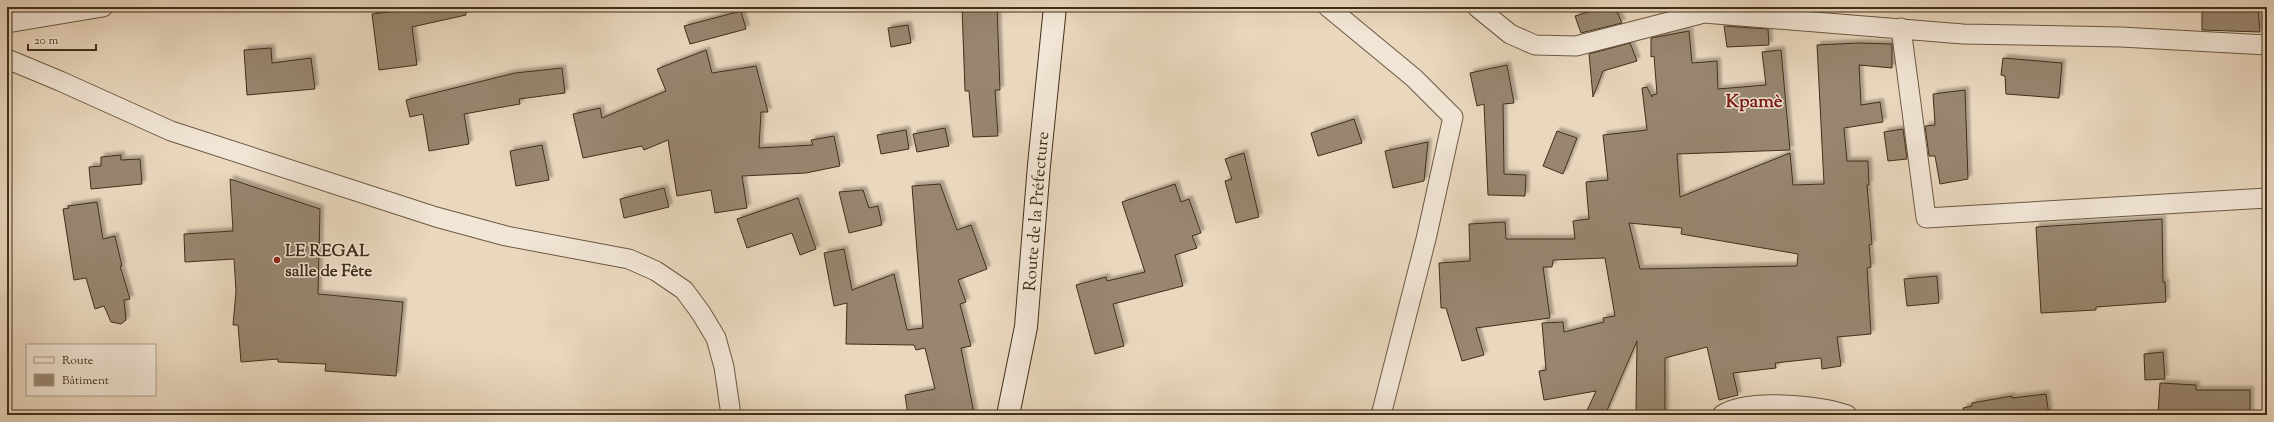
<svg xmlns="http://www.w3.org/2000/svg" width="2274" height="422" font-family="'Sorts Mill Goudy',serif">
	<defs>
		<filter id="shadow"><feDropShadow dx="3.5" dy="-3.5" stdDeviation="1" flood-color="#0004"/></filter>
	</defs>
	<rect width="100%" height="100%" fill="#e9d7be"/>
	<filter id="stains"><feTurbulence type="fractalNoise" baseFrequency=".005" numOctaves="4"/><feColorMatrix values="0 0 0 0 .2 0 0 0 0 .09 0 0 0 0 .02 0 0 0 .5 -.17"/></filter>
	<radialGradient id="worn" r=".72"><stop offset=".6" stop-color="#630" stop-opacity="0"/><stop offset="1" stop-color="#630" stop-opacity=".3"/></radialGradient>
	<path fill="#98866f" stroke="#412f19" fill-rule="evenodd" filter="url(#shadow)" d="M426 7H465L466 15 412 27 417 65 379 70 372 14Z
		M962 7H997L1000 90H995L998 136 973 137 969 91H965Z
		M1615 7 1622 23 1581 33 1575 16 1605 7Z
		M2202 7H2258L2260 32 2202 30Z
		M741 11 746 29 690 44 684 26Z
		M908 25 911 43 891 47 888 28Z
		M1724 26 1768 29 1769 45 1727 47Z
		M1689 31 1692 63 1717 61 1718 89 1766 85 1762 52 1781 50 1790 150 1677 154 1680 197 1790 153 1793 185 1824 184 1817 45 1859 43 1892 44V68L1859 65 1861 105 1880 102 1883 122 1844 128 1847 161H1868L1869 185H1867L1872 244 1869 245 1871 267 1867 268 1871 334 1837 337 1841 366 1822 369 1821 358 1775 363 1776 368 1733 373 1738 395 1719 400 1707 347 1665 358V415H1642V411H1636L1637 341 1605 415H1585L1596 391 1544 400 1539 371 1546 370 1542 323 1563 322 1564 332 1604 322 1603 318 1615 316 1605 258 1553 260 1552 267H1543L1550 318 1476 328 1484 355 1462 361 1446 308H1441L1439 263 1470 261 1469 224 1505 222 1506 239H1575L1573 221 1589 219 1586 182 1608 180 1603 135 1647 130 1642 88 1647 87 1652 97V95L1657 94 1654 56 1651 57V38ZM1629 223 1682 228 1681 234 1798 254 1797 266 1640 269Z
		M1630 43 1637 61 1603 71 1593 97 1589 54Z
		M271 48 272 63 311 58 315 89 247 95 244 50Z
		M706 50 712 73 756 66 768 112H761L759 148 813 145 811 140 834 136 840 166 806 173 742 176 747 208 715 213 711 190 677 196 668 140 644 150 642 146 583 158 573 114 600 108 602 118 666 91 657 69Z
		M2003 58 2062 63 2059 98 2006 94 2005 76 2001 75Z
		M1507 65 1514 103 1503 104 1504 174 1526 175 1525 196 1488 195 1484 104 1477 106 1470 73Z
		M562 68 565 93 519 99 520 104 464 114 469 144 429 151 423 114 410 117 406 100 515 73Z
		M1965 90 1968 179 1940 184 1935 156H1929L1925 126 1935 125 1933 94Z
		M1354 119 1362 143 1318 156 1311 133Z
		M945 128 949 146 917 152 913 134Z
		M1903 129 1907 159 1888 161 1884 132Z
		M906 130 909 149 881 154 877 135Z
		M1557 131 1577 138 1563 174 1543 166Z
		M1428 142 1424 181 1393 188 1385 151Z
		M542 145 549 180 516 186 510 151Z
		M1244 153 1259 217 1236 223 1225 181 1232 179 1225 159Z
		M121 155V160L140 159 142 184 91 189 89 167 101 166V157Z
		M230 179 320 209 318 294 403 302 396 376 325 371 326 364 278 362V359L241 362 238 325H233L236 291 234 259 185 262 184 234 233 231Z
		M940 184 957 230 971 225 987 269 958 280 966 302 960 304 971 346 961 348 974 413 964 415H908L905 395 935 389 925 348 916 350 914 345 846 344 847 303 834 306 824 253 844 249 852 290 894 274 907 330 923 328 912 186Z
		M1175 184 1181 202 1189 199 1201 233 1192 236 1197 248 1175 255 1183 286 1113 304 1124 346 1095 354 1076 285 1106 277 1107 281 1145 272 1122 202Z
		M664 188 669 207 624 218 620 199Z
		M863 190 869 208 878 206 882 225 849 233 839 192Z
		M798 198 816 249 800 255 792 233 747 248 737 219Z
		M97 202 103 239 115 236 122 266H120L130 299 124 300 126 320 121 324 111 322 104 306 95 309 86 278 74 280 63 209 69 208 68 206Z
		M2162 219 2163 282H2165L2166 302 2096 307V310L2041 313 2036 227Z
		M1937 276 1939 303 1907 306 1904 279Z
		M2163 352 2165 379 2145 380 2144 354Z
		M2160 383 2196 385V390H2250V415H2158Z
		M2046 394 2049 415H1964L1963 408 1972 406V403L2012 396V398Z"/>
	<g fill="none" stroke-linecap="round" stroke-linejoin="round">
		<defs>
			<path id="street" d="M1328 7 1414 78 1453 117 1426 239 1381 415
				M1477 7 1510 34 1535 45 1576 46 1704 13 1963 34 2121 37 2267 45
				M7 23 103 7
				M1901 28 1926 218 2267 198
				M7 59 60 81 171 131 436 217 506 236 629 259 656 271 684 290 701 313 716 338 724 367 731 415
				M1722 415C1747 398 1819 405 1847 415"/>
			<g id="secondary">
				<path id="s1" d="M1008 415 1026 327 1039 165 1055 7"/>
			</g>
		</defs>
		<use href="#street" stroke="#6b5942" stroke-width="21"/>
		<use href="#secondary" stroke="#412f19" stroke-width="24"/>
		<use href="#street" stroke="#f1e5d5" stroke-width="19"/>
		<use href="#secondary" stroke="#f1e5d5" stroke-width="22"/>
	</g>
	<circle fill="#8f2418" stroke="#f1e5d5" stroke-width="1.5" cx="277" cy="260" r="4"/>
	<g text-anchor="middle" stroke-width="3" stroke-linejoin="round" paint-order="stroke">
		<g font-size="17" fill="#412f19" stroke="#f1e5d5">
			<text dy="6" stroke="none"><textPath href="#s1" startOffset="206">Route de la Préfecture</textPath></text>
		</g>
		<g font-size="17" font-weight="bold" fill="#412f19" stroke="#f1e5d5" text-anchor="start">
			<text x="285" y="256">LE REGAL<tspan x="285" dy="20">salle de Fête</tspan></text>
		</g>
		<g font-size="19" font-weight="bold" fill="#7a1f14" stroke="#f1e5d5">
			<text x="1754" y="107">Kpamè</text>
		</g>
	</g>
	<rect width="2274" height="422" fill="none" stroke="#e9d7be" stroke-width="24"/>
	<rect x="8" y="8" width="2258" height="406" fill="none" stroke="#412f19" stroke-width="2"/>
	<rect x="12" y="12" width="2250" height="398" fill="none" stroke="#412f19"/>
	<rect x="26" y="344" width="130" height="52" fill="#f1e5d5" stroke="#ab9c8a"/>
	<rect x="34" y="357" width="20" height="6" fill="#f1e5d5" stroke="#ab9c8a"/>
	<text x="62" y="364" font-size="12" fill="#412f19">Route</text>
	<rect x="34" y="374" width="20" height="12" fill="#98866f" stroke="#ab9c8a"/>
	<text x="62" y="384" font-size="12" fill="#412f19">Bâtiment</text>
	<path d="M28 44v6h68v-6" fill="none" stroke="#412f19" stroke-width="2"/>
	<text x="34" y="44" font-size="12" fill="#412f19" stroke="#f1e5d5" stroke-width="3" paint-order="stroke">20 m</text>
	<rect width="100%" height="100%" filter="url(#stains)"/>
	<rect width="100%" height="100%" fill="url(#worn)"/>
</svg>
